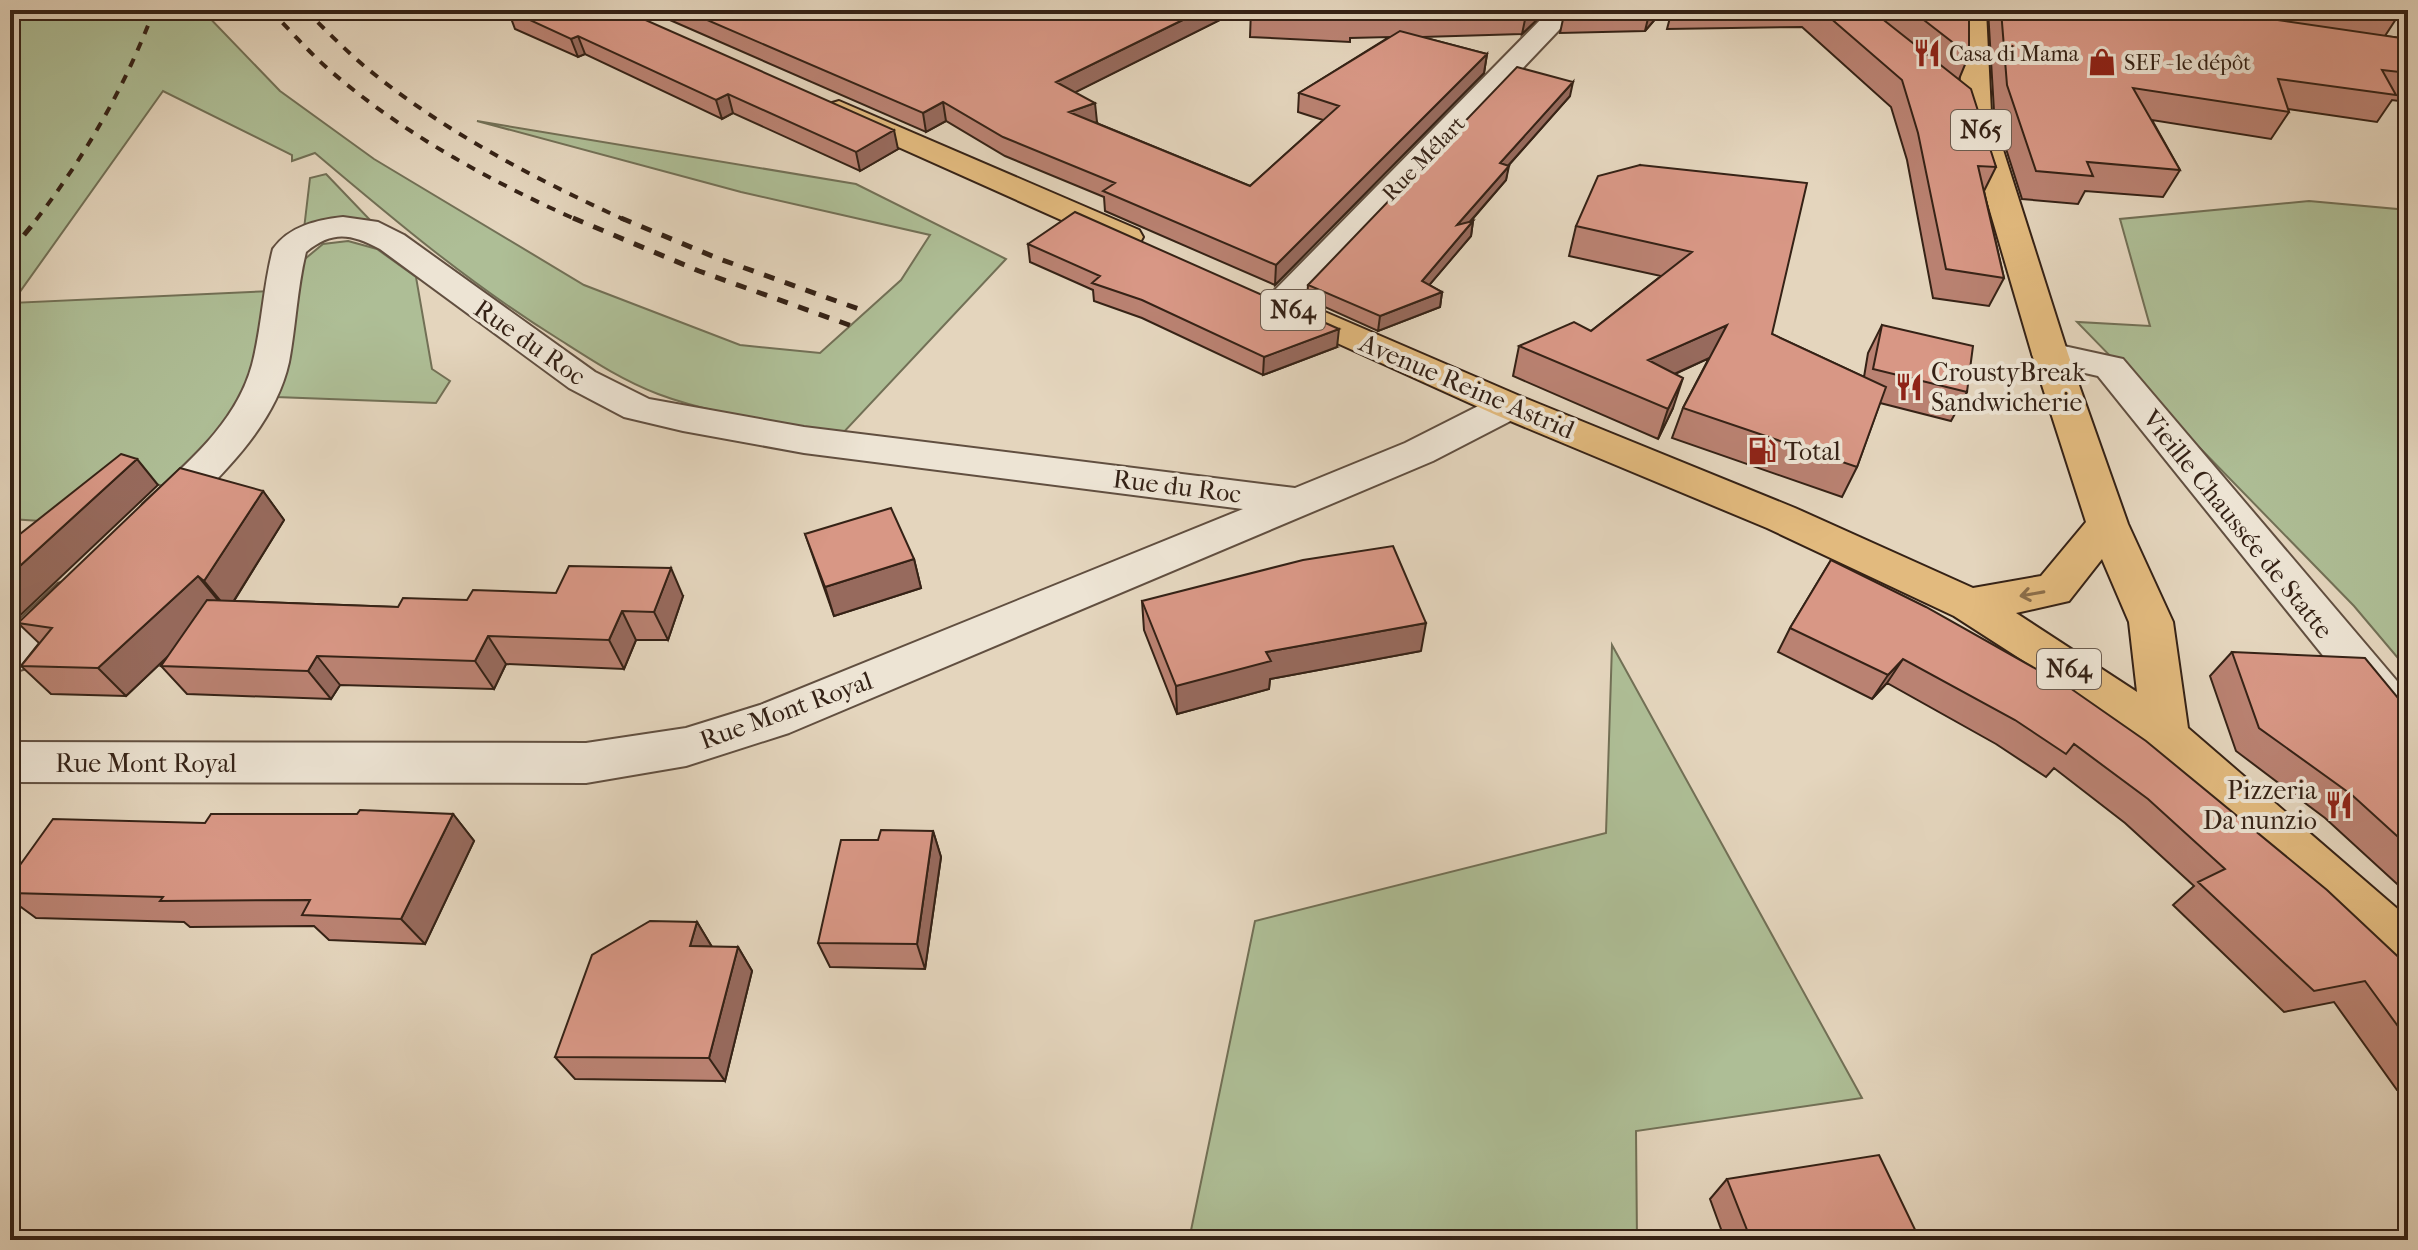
<svg xmlns="http://www.w3.org/2000/svg" width="2418" height="1250" font-family="'IM FELL French Canon',serif">
	<rect width="100%" height="100%" fill="#e4d5bd"/>
	<filter id="stains"><feTurbulence type="fractalNoise" baseFrequency=".0025" numOctaves="4"/><feColorMatrix values="0 0 0 0 .2 0 0 0 0 .09 0 0 0 0 .02 0 0 0 .5 -.17"/></filter>
	<radialGradient id="worn" r=".72"><stop offset=".6" stop-color="#630" stop-opacity="0"/><stop offset="1" stop-color="#630" stop-opacity=".3"/></radialGradient>
	<path fill="#aebe96" stroke="#727056" stroke-width="2" d="M10 10H202L280 91 374 159 584 285 740 345 820 353 901 280 930 235 741 192 477 121 856 184 1006 259 842 434C781 422 716 416 658 394 621 380 590 359 557 338 470 284 393 219 315 153L292 161V155L163 91 12 303 273 291 259 396 170 488 142 480 41 521 10 519Z
		M326 174 371 221 304 229 310 178Z
		M2309 201 2408 210V670L2354 606 2077 322 2150 326 2120 219Z
		M348 241 377 249 416 277 432 369 450 381 436 403 276 397 300 263 323 244Z
		M1612 645 1862 1098 1636 1131 1637 1240H1189L1255 921 1606 833Z"/>
	<g fill="none" stroke-linecap="round" stroke-linejoin="round">
		<defs>
			<path id="street" d="M1550 10H1578L1292 311 1280 314 1268 311 1263 304 1268 297Z
				M343 217 378 222 404 235 595 372 649 399 804 427 1295 488 1405 443 1496 397 1509 394 1522 397 1528 406 1522 415 1433 461 789 733 686 766 586 783 10 782V742L586 743 686 728 760 705 1243 509 804 453 683 431 624 417 569 388 380 249C351 234 333 230 306 252 297 288 296 325 289 362 277 416 237 460 198 498 180 515 169 532 143 524L137 514 143 504C186 464 236 424 252 365 262 327 263 287 273 249 289 226 317 220 343 217Z
				M2050 343 2123 359 2408 694V746L2391 740 2098 376 2037 362 2032 354 2037 346Z
				M73 579 88 584 95 595 88 606 26 668 10 673V629L58 584Z"/>
			<path id="primary" d="M1960 10H1986L1991 112 2068 354 2128 524 2173 622 2188 728 2408 918V977L2389 969 2149 751 2030 665 1954 616 1767 528 1496 415 1273 314 1268 307 1273 300 1285 297 1297 300 1522 397 1795 508 1973 588 2041 576 2086 522 2032 354 1961 112ZM2102 559 2129 622 2137 692 2016 613 2069 601Z
				M839 101 1139 230 1143 237 1139 244 1127 247 1115 244 829 116 824 110 829 104Z"/>
		</defs>
		<use href="#street" stroke="#614f40" stroke-width="4"/>
		<use href="#primary" stroke="#352216" stroke-width="4"/>
		<use href="#street" fill="#ede4d4" fill-rule="evenodd"/>
		<use href="#primary" fill="#e2ba7e" fill-rule="evenodd"/>
		<path stroke="#352216" stroke-width="4" stroke-dasharray="9 9" stroke-linecap="butt" d="M270 10C289 29 306 49 326 67 400 132 488 180 577 220
			M305 10C324 28 343 48 363 65 441 130 533 178 625 220
			M36 220C86 155 125 87 154 10"/>
		<path stroke="#352216" stroke-width="5" stroke-dasharray="11 11" stroke-linecap="butt" d="M573 218 699 271 852 326
			M621 218 717 258 867 312
			M10 252 38 218"/>
	</g>
	<path fill="#ba8272" stroke="#352216" stroke-width="2" d="M508 10H623L898 149 860 171 733 113 722 119 585 54 578 57 515 29Z
		M647 10H1226V17L1075 92 1097 122H1094L1250 186 1323 120 1298 112 1299 93 1389 37 1350 38V42L1250 37 1251 10H1547L1522 34 1422 37 1487 54 1484 73 1275 285 1105 211 1104 197 1005 156 946 121 926 132Z
		M1565 10H1663L1645 31 1560 33Z
		M1672 10H1969V55L1959 79 1996 167 1984 191 2004 278 1989 306 1933 298 1907 160 1891 107 1802 27 1667 29Z
		M1988 10H2395L2398 16 2385 36 2408 39V100L2406 102 2392 100 2377 122 2288 109 2289 112 2271 139 2152 120 2180 170 2163 197 2085 191 2078 204 2022 199 1994 111Z
		M1570 96 1508 166 1506 180 1470 222 1473 221 1471 236 1429 285 1442 292 1440 307 1378 331 1307 299 1308 285Z
		M1640 165 1772 334 1864 377 1868 353 1882 325 1967 392 1951 421 1880 403 1857 467 1842 497 1672 438 1683 408 1709 358 1675 374 1673 408 1658 439 1513 376 1519 346 1591 331 1661 276 1569 256 1576 226Z
		M1028 244 1337 347 1263 375 1142 318 1094 301 1093 290 1030 262Z
		M263 491 284 520 234 601 398 607 467 600 683 596 668 640H636L624 669 506 664 494 689 340 685 331 699 187 694 161 666 167 657 126 696 51 694 21 666 39 643 18 623Z
		M805 534 914 559 921 588 834 616Z
		M1831 560 2408 966V1090H2397L2334 1002 2284 1012 2173 905 2194 886 2125 823 2054 768 2046 777 1996 744 1887 683 1872 699 1778 652 1790 628Z
		M1142 601 1421 651 1270 679 1269 689 1177 714 1144 630Z
		M2232 652 2408 710V894L2325 818 2236 751 2210 676Z
		M453 814 474 841 425 944 329 940 314 926 190 927 184 922 36 918 10 899V879L205 823Z
		M933 831 941 857 925 969 830 967 818 943 878 840Z
		M697 922 712 947H738L752 971 725 1081 575 1079 555 1057Z
		M1727 1179 1920 1240H1725L1710 1199Z"/>
	<path fill="#976a5d" stroke="#352216" stroke-width="2" d="M1203 10H1226V17L1058 101 1056 82Z
		M1527 10H1547L1522 34Z
		M1650 10H1663L1645 31Z
		M578 36 585 54 578 57 571 39Z
		M1487 54 1484 73 1275 285 1276 265Z
		M1573 82 1570 96 1497 178 1500 163Z
		M728 94 733 113 722 119 716 100Z
		M943 102 946 121 926 132 923 113Z
		M1095 103 1097 122 1070 131 1069 112Z
		M894 130 898 149 860 171 856 152Z
		M1509 166 1506 180 1454 240 1457 225Z
		M1473 221 1471 236 1420 296 1422 281Z
		M1442 292 1440 307 1378 331 1380 316Z
		M1727 325 1716 355 1639 390 1648 360Z
		M1339 329 1337 347 1263 375 1264 357Z
		M1683 378 1673 408 1658 439 1668 409Z
		M137 459 158 485 10 625V575Z
		M263 491 284 520 228 610 204 581Z
		M914 559 921 588 834 616 825 587Z
		M671 568 683 596 668 640 654 612Z
		M198 576 222 605 126 696 98 668Z
		M622 611 636 640 624 669 609 640Z
		M1426 623 1421 651 1270 679 1269 689 1177 714 1176 686 1266 652Z
		M488 636 506 664 494 689 475 661Z
		M317 656 340 685 331 699 308 671Z
		M1903 659 1887 683 1872 699 1888 675Z
		M453 814 474 841 425 944 401 919Z
		M933 831 941 857 925 969 917 944Z
		M697 922 712 947 690 946Z
		M738 947 752 971 725 1081 709 1058Z"/>
	<path fill="#d89785" stroke="#352216" stroke-width="2" d="M508 10H623L894 130 856 152 728 94 716 100 578 36 571 39Z
		M684 10H1203L1056 82 1095 103 1069 112 1250 186 1339 106 1299 93 1400 31 1487 54 1276 265 1103 191 1115 183 1003 137 943 102 923 113Z
		M1251 10H1446L1352 12V16L1251 11Z
		M1821 10H1871L1971 89 1996 167 1978 166 2004 278 1946 269 1918 133 1902 80Z
		M1911 10H1969V55Z
		M2001 10H2208L2408 39V73L2382 70 2396 95 2278 79 2289 112 2133 88 2180 170 2087 162 2093 176 2036 171 2007 85Z
		M2358 10H2395L2398 16Z
		M1517 67 1573 82 1500 163 1509 166 1457 225 1473 221 1422 281 1442 292 1380 316 1308 285Z
		M1640 165 1807 183 1772 334 1886 387 1857 467 1683 408 1727 325 1648 360 1683 378 1668 409 1519 346 1574 322 1591 331 1692 252 1576 226 1598 176Z
		M1075 212 1339 329 1264 357 1142 300 1092 283 1100 276 1028 244Z
		M1882 325 1973 346 1967 392 1873 369Z
		M121 454 137 459 10 575V542Z
		M180 468 263 491 204 581 198 576 98 668 21 666 52 628 18 623Z
		M891 508 914 559 825 587 805 534Z
		M1393 546 1426 623 1266 652 1271 661 1176 686 1142 601 1303 560Z
		M1831 560 1926 607 2070 688 2146 741 2327 890 2408 966V1040L2365 981 2314 991 2198 882 2225 869 2148 799 2074 744 2066 754 2015 720 1903 659 1888 675 1790 628Z
		M569 566 671 568 654 612 622 611 609 640 488 636 475 661 317 656 308 671 161 666 207 600 398 607 403 598 467 600 473 590 556 593Z
		M2232 652 2365 658 2408 710V846L2352 795 2259 728Z
		M360 810 453 814 401 919 302 915 310 900 160 901 163 897 10 893V879L53 819 205 823 211 814H357Z
		M881 830 933 831 917 944 818 943 841 840H878Z
		M650 921 697 922 690 946 738 947 709 1058 555 1057 592 955Z
		M1879 1155 1920 1240H1751L1727 1179Z
		M2398 1236H2408V1240H2400Z"/>
	<defs><path id="oneway-shaft" d="M-6 0H5M1.5-3L5.5 0L1.5 3" fill="none" stroke-width="1.6" stroke-linecap="round" stroke-linejoin="round" transform="scale(2)"/></defs>
	<use stroke="#8c6e4a" href="#oneway-shaft" transform="translate(2032 594) rotate(170)"/>
	<defs>
		<symbol id="restaurant-bare" viewBox="-9 -9 18 18"><path d="M-5-6h1v4h1v-4h1v4h1v-4h1v5L-1.5 .5V6h-2V.5L-5-1ZM5-6V6H3V1.5H1.5Q1.5-4 5-6Z" fill="#8f2418" stroke="#ede4d4" stroke-width="2.5" paint-order="stroke"/></symbol>
		<symbol id="shop-bare" viewBox="-9 -9 18 18"><path d="M-5-2.5h2.3a2.7 3.5 0 0 1 5.4 0H5L5.5 6h-11ZM-1.5-2.5h3a1.5 2.3 0 0 0-3 0Z" fill="#8f2418" stroke="#ede4d4" stroke-width="2.5" paint-order="stroke"/></symbol>
		<symbol id="fuel-bare" viewBox="-9 -9 18 18"><path d="M-5.5-6h7V0h2V4h1.3V-2.5L3-4.5l.8-.8L6-3V5H2.5V1h-1V6h-7ZM-4.2-4.7v3.2H.2V-4.7Z" fill="#8f2418" stroke="#ede4d4" stroke-width="2.5" paint-order="stroke"/></symbol>
	</defs>
	<g fill-rule="evenodd">
		<use href="#restaurant-bare" x="1907" y="33" width="40" height="40"/>
		<use href="#shop-bare" x="2082" y="42" width="40" height="40"/>
		<use href="#restaurant-bare" x="1889" y="367" width="40" height="40"/>
		<use href="#fuel-bare" x="1742" y="431" width="40" height="40"/>
		<use href="#restaurant-bare" x="2319" y="785" width="40" height="40"/>
	</g>
	<g text-anchor="middle" stroke-width="8" stroke-linejoin="round" paint-order="stroke">
		<g font-size="22" fill="#352216" stroke="#ede4d4" text-anchor="start">
			<text x="1949" y="61">Casa di Mama</text>
			<text x="2124" y="70">SEF - le dépôt</text>
		</g>
		<g font-size="22" fill="#352216" stroke="#ede4d4">
			<text transform="translate(1423 158) rotate(-46)" y="8">Rue Mélart</text>
		</g>
		<g fill="#ede4d4" stroke="#6c5c4f" stroke-width="2">
			<rect x="1951" y="110" width="60" height="40" rx="6"/>
			<rect x="1261" y="290" width="64" height="40" rx="6"/>
			<rect x="2037" y="649" width="64" height="40" rx="6"/>
		</g>
		<g font-size="24" font-weight="bold" fill="#352216">
			<text x="1981" y="138">N65</text>
			<text x="1293" y="318">N64</text>
			<text x="2069" y="677">N64</text>
		</g>
		<g font-size="26" fill="#352216" stroke="#ede4d4">
			<text transform="translate(530 342) rotate(35)" y="9">Rue du Roc</text>
			<text transform="translate(1467 386) rotate(23)" y="9">Avenue Reine Astrid</text>
			<text transform="translate(1177 486) rotate(7)" y="9">Rue du Roc</text>
			<text transform="translate(2238 524) rotate(51)" y="9">Vieille Chaussée de Statte</text>
			<text transform="translate(786 710) rotate(-20)" y="9">Rue Mont Royal</text>
			<text x="146" y="772">Rue Mont Royal</text>
		</g>
		<g font-size="26" fill="#352216" stroke="#ede4d4" text-anchor="start">
			<text x="1931" y="381">CroustyBreak<tspan x="1931" dy="30">Sandwicherie</tspan></text>
			<text x="1784" y="460">Total</text>
			<text x="2317" y="799" text-anchor="end">Pizzeria<tspan x="2317" dy="30">Da nunzio</tspan></text>
		</g>
	</g>
	<rect width="2418" height="1250" fill="none" stroke="#e4d5bd" stroke-width="40"/>
	<rect x="12" y="12" width="2394" height="1226" fill="none" stroke="#352216" stroke-width="4"/>
	<rect x="20" y="20" width="2378" height="1210" fill="none" stroke="#352216" stroke-width="2"/>
	<rect width="100%" height="100%" filter="url(#stains)"/>
	<rect width="100%" height="100%" fill="url(#worn)"/>
</svg>
